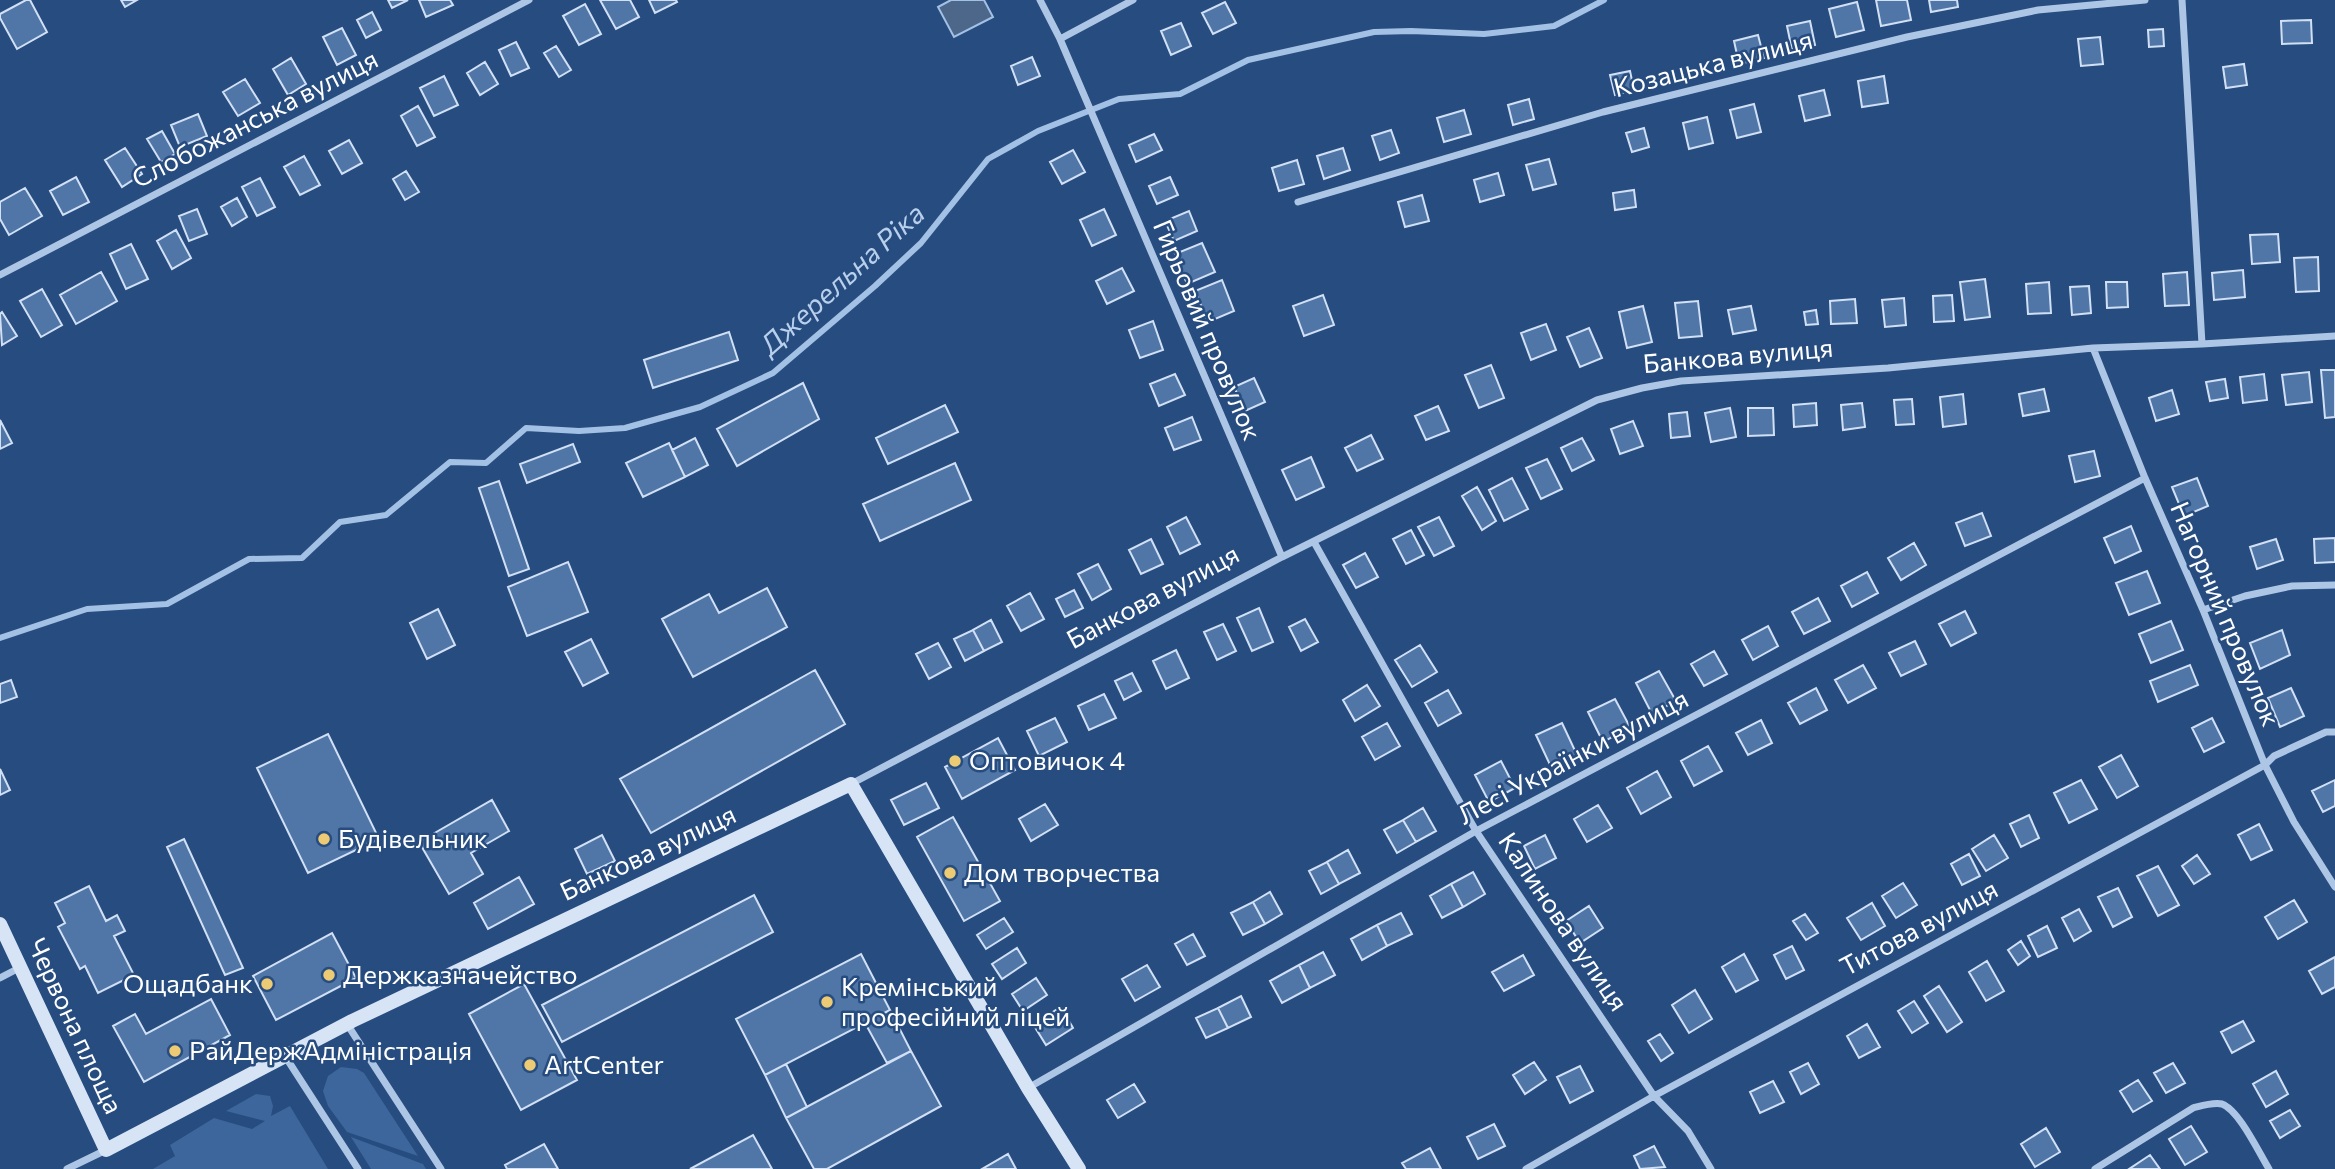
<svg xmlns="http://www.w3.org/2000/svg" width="2335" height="1169" font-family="Commissioner,sans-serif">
	<rect width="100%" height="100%" fill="#274c7f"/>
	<path fill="#3c669c" d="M341 1067 357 1069 364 1073 418 1156 347 1132 328 1106 323 1091 328 1076Z
		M256 1094 270 1096 273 1106 271 1116 290 1106 328 1169H153L175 1156 170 1145 214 1118 252 1129 265 1121 226 1111Z
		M351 1137 423 1164 426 1169H371Z"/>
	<path fill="#4d678b" stroke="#a3c1e5" stroke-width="2" d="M951 0H984L993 17 954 37 938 7Z"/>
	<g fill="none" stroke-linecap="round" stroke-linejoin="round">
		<path stroke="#a3c1e5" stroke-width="6" d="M0 638 87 609 167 604 249 559 302 558 340 522 386 515 450 462 486 463 526 428 579 431 625 428 700 407 773 373 875 286 921 243 988 159 1038 131 1119 99 1180 94 1248 60 1374 32 1411 31 1484 34 1554 26 1604 0"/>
	</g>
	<path fill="#5076a7" stroke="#d1e0f4" stroke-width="2" d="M26 0H30L47 32 17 49 0 18V14Z
		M121 0H137L125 7Z
		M388 0H408L392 8Z
		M419 0H450L453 5 426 17Z
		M600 0H630L639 17 616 29Z
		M649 0H676L677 2 655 13Z
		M1876 0H1907L1911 20 1881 26Z
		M1929 0H1957L1958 7 1931 12Z
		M1225 2 1236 23 1213 34 1202 13Z
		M1857 2 1864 30 1836 37 1829 9Z
		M585 4 601 34 579 45 563 16Z
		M372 12 381 30 366 38 357 20Z
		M2311 20 2312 43 2282 44 2281 21Z
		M1810 21 1815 45 1792 50 1787 26Z
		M1181 23 1191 46 1171 55 1161 31Z
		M342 28 356 55 337 65 323 37Z
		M2163 29 2164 46 2149 47 2148 30Z
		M1758 35 1764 58 1739 64 1734 41Z
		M2100 37 2103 64 2081 66 2078 39Z
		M516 42 529 68 511 76 499 50Z
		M556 46 571 70 559 77 544 53Z
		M1032 57 1040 76 1018 85 1011 66Z
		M291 58 306 84 288 95 273 69Z
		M485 62 498 84 480 95 467 73Z
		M2244 64 2247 85 2226 88 2223 67Z
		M1630 71 1634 90 1615 95 1610 75Z
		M444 76 458 105 434 116 420 88Z
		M1884 76 1888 103 1862 107 1858 81Z
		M245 79 260 103 238 116 223 92Z
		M1824 90 1830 115 1805 121 1799 96Z
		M1529 99 1534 119 1513 125 1508 105Z
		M1754 104 1761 132 1737 138 1730 110Z
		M418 106 435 137 417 146 401 116Z
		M1464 110 1471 134 1444 142 1437 118Z
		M198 114 207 136 180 147 171 125Z
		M1707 117 1713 143 1689 149 1683 123Z
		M1644 128 1649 147 1632 152 1626 133Z
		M1391 130 1399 153 1380 160 1372 136Z
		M162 131 175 154 161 162 147 139Z
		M1154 134 1162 150 1136 162 1129 145Z
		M349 140 362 163 342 174 329 151Z
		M125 148 142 174 122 187 105 160Z
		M1343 148 1350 170 1324 179 1317 156Z
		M1073 150 1085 172 1062 184 1050 162Z
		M304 156 320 185 300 195 284 167Z
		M1549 159 1556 184 1533 190 1526 165Z
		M1297 160 1304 184 1279 191 1272 168Z
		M406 171 419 192 405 200 393 179Z
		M1498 173 1504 195 1480 202 1474 180Z
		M76 177 89 202 63 215 50 191Z
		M1170 177 1178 195 1157 204 1149 186Z
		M260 178 275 207 257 216 242 187Z
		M25 188 42 216 9 235 0 219V202Z
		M1634 190 1636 207 1615 210 1613 193Z
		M1422 195 1429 221 1405 227 1398 202Z
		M237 198 247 217 232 226 221 207Z
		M197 209 207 234 189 241 179 216Z
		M1104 209 1116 235 1092 246 1080 220Z
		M1189 211 1197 231 1174 241 1165 221Z
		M176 230 191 258 172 269 157 241Z
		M2278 234 2280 262 2252 264 2250 235Z
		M1202 243 1215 272 1187 284 1175 254Z
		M131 244 148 279 126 289 110 254Z
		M2318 257 2319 291 2296 292 2294 258Z
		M1122 268 1134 291 1107 304 1096 281Z
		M2243 270 2245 297 2214 300 2212 273Z
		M101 272 117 301 76 324 60 295Z
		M2187 272 2189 305 2165 306 2163 274Z
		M1985 279 1990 317 1965 320 1960 282Z
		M1222 280 1234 311 1208 322 1195 291Z
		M2049 282 2051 313 2028 314 2026 284Z
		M2106 282H2127L2128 307 2107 308Z
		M2089 286 2091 313 2072 315 2070 287Z
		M42 289 62 325 41 337 20 301Z
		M1323 295 1334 325 1304 336 1293 306Z
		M1952 295 1954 321 1934 322 1933 296Z
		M1904 298 1906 325 1885 327 1882 300Z
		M1855 299 1857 323 1831 324 1830 301Z
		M1698 301 1702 336 1679 338 1675 303Z
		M1643 306 1652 342 1627 348 1619 312Z
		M1751 306 1756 330 1733 334 1728 310Z
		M1816 310 1818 324 1806 325 1804 312Z
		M2 312 17 336 2 345 0 314Z
		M1153 321 1163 350 1140 358 1129 330Z
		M1546 324 1556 350 1531 360 1521 333Z
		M1589 328 1602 358 1580 367 1567 337Z
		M729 332 738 360 653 388 644 360Z
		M1491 365 1504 398 1479 408 1465 375Z
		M2321 370H2335V417L2325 418Z
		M2309 372 2312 402 2286 405 2282 375Z
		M1175 374 1185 395 1159 406 1150 384Z
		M2264 374 2267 400 2243 403 2240 377Z
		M1254 378 1265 402 1245 411 1234 387Z
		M2225 379 2228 398 2210 401 2206 382Z
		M803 383 819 419 737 466 717 429Z
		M2044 389 2049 411 2023 416 2019 394Z
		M2172 390 2179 414 2156 421 2149 398Z
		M1963 394 1966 424 1943 427 1940 397Z
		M1912 399 1914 424 1896 425 1894 400Z
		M1816 403 1817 425 1794 427 1793 405Z
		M1862 403 1865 427 1843 430 1841 405Z
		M945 405 958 432 888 464 876 438Z
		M1438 406 1449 431 1426 440 1415 416Z
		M1730 408 1736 437 1711 442 1705 413Z
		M1748 408H1773L1774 435 1748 436Z
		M1687 412 1690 436 1671 438 1669 414Z
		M1192 417 1201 440 1174 450 1165 428Z
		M0 420 12 443 0 449Z
		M1633 421 1643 446 1620 454 1611 429Z
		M1371 435 1383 459 1357 471 1345 448Z
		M695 438 708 465 685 477 672 450Z
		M1582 438 1594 460 1572 471 1561 448Z
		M669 443 685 477 643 497 626 463Z
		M573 444 580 462 527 483 520 464Z
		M2094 451 2100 476 2075 482 2069 456Z
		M1311 457 1324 487 1296 500 1282 470Z
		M1547 459 1562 489 1541 499 1526 468Z
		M955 463 971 500 880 541 863 504Z
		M1512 478 1528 509 1504 521 1489 490Z
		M2197 478 2208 506 2184 516 2172 487Z
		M499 481 529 569 509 576 479 488Z
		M1477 487 1496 521 1482 530 1462 496Z
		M1982 513 1991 536 1965 546 1956 523Z
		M1186 517 1200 544 1180 554 1167 527Z
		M1439 517 1454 546 1434 556 1418 527Z
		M2131 526 2141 551 2115 563 2104 538Z
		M1411 530 1424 555 1406 564 1393 539Z
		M2335 538V562L2315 563 2314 539Z
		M1151 539 1163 564 1141 574 1129 550Z
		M2276 539 2283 560 2257 569 2250 547Z
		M1914 543 1926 565 1901 580 1888 558Z
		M1365 553 1378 577 1356 588 1343 565Z
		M568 562 588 612 527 636 508 587Z
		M1098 564 1111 589 1092 600 1078 574Z
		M2147 571 2160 603 2129 615 2116 583Z
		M1867 572 1878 593 1852 607 1841 586Z
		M767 588 787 627 693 677 662 619 709 594 719 613Z
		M1074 590 1083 608 1065 617 1056 599Z
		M1030 593 1044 619 1021 631 1007 606Z
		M1818 598 1830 621 1804 634 1792 612Z
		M1259 608 1273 642 1252 651 1237 618Z
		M438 609 455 645 427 659 410 623Z
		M1965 611 1976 633 1951 646 1939 624Z
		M1305 619 1318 642 1301 651 1289 627Z
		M991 620 1002 642 984 651 973 630Z
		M2171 621 2183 650 2151 663 2139 634Z
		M1223 624 1236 651 1217 660 1204 632Z
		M1768 626 1778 646 1753 660 1742 640Z
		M973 630 984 651 965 661 954 639Z
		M2282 630 2290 655 2260 669 2250 643Z
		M591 639 608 673 583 686 565 652Z
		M1915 641 1926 664 1901 676 1889 653Z
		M938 643 951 667 929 679 916 654Z
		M1420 645 1437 672 1412 687 1395 660Z
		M1176 650 1189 678 1166 689 1153 661Z
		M1714 651 1727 674 1704 686 1691 664Z
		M1863 665 1876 688 1848 703 1835 680Z
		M2190 665 2198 685 2158 702 2150 681Z
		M815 670 845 724 651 833 620 779Z
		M1659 671 1676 701 1652 714 1636 683Z
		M1132 673 1141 691 1124 700 1115 681Z
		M11 680 17 697 0 703V684Z
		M1367 685 1380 706 1355 721 1343 700Z
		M1816 688 1827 710 1800 724 1788 703Z
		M2291 688 2304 716 2280 727 2268 698Z
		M1448 690 1461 713 1438 726 1425 703Z
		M1104 694 1116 718 1089 730 1078 706Z
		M1615 699 1630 727 1603 742 1588 712Z
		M1055 718 1067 742 1039 756 1027 731Z
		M2212 718 2224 742 2204 752 2192 728Z
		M1761 720 1772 743 1748 755 1736 733Z
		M1387 723 1400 746 1375 760 1362 737Z
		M1562 723 1578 757 1552 769 1536 735Z
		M328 734 379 839 308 873 257 768Z
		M998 738 1015 770 962 799 945 767Z
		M1708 746 1722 771 1694 786 1681 761Z
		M2121 755 2138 786 2117 798 2099 767Z
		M1501 761 1515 788 1489 802 1475 775Z
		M0 769 10 790 0 795Z
		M1657 771 1671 797 1641 814 1627 788Z
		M2081 780 2097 809 2069 823 2054 793Z
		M2335 780V806L2323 812 2312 791Z
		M926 783 939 808 904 825 891 800Z
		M492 800 509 831 471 853 483 874 449 894 419 842Z
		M1045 804 1058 825 1031 841 1019 819Z
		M1598 805 1612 828 1587 842 1574 819Z
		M1423 808 1436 831 1416 842 1403 820Z
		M2029 815 2039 838 2021 847 2010 824Z
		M953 817 1000 901 964 921 917 837Z
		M1403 820 1416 842 1397 853 1384 830Z
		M2259 824 2272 850 2251 860 2238 835Z
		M602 835 615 861 587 874 575 849Z
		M1545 835 1556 858 1535 869 1524 846Z
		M1994 835 2008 858 1986 871 1972 849Z
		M184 839 243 968 225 975 167 847Z
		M1348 850 1360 873 1339 884 1327 862Z
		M1969 854 1980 876 1962 885 1951 864Z
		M2197 855 2210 874 2194 884 2182 866Z
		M1327 862 1339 884 1321 894 1309 871Z
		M2158 866 2179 905 2158 916 2137 876Z
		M1473 872 1485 894 1463 907 1451 884Z
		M519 877 534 904 488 929 474 903Z
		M1903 883 1917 905 1896 918 1882 896Z
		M1451 884 1463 907 1442 918 1430 896Z
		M89 886 106 921 117 915 125 931 114 936 134 975 98 993 85 966 80 969 58 927 65 923 55 903Z
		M2118 888 2132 917 2113 927 2098 897Z
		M1270 892 1282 914 1265 924 1253 902Z
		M754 895 773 932 562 1042 542 1005Z
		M2294 900 2307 922 2278 939 2265 917Z
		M1253 902 1265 924 1243 935 1231 913Z
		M1872 903 1885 926 1861 940 1847 918Z
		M1589 906 1603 928 1580 943 1566 921Z
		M2079 909 2091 931 2074 941 2062 918Z
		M1401 913 1412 934 1387 946 1377 925Z
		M1805 914 1818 933 1806 940 1793 921Z
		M1004 918 1013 932 986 949 977 935Z
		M1377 925 1387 946 1362 960 1351 939Z
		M2047 926 2057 948 2038 957 2028 936Z
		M332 933 356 978 276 1020 253 976Z
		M1193 934 1205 956 1187 965 1175 944Z
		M2021 941 2030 956 2018 965 2008 950Z
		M1792 946 1804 970 1786 979 1774 955Z
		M1017 948 1026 963 1002 979 992 964Z
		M1323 952 1335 975 1310 988 1299 965Z
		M861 954 890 1010 765 1075 736 1019Z
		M1744 954 1758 980 1736 992 1722 967Z
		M1523 955 1534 975 1504 991 1492 972Z
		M2335 957V987L2322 994 2309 971Z
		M1987 961 2004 991 1986 1001 1969 972Z
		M1147 965 1160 987 1135 1001 1122 979Z
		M1299 965 1310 988 1282 1003 1270 981Z
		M1036 978 1047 995 1023 1011 1012 994Z
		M524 984 577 1080 521 1110 469 1014Z
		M1939 986 1962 1022 1947 1032 1924 996Z
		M1695 990 1712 1019 1689 1033 1672 1005Z
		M1241 996 1251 1017 1228 1028 1218 1008Z
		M211 999 230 1035 144 1082 113 1026 135 1014 146 1034Z
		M1914 1001 1928 1023 1912 1033 1898 1011Z
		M1061 1007 1073 1028 1046 1045 1033 1024Z
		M1218 1008 1228 1028 1206 1038 1196 1018Z
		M890 1010 911 1051 887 1063 865 1023Z
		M2243 1021 2254 1041 2232 1053 2221 1032Z
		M1867 1024 1880 1047 1859 1058 1847 1036Z
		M1660 1034 1673 1053 1661 1061 1648 1041Z
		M911 1051 941 1106 827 1169H814L786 1118Z
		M1534 1062 1546 1080 1525 1094 1513 1075Z
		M1808 1063 1819 1084 1801 1094 1790 1072Z
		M2173 1063 2185 1083 2166 1093 2154 1073Z
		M786 1064 807 1107 786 1118 765 1075Z
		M1580 1066 1593 1091 1570 1103 1557 1077Z
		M2276 1071 2288 1094 2266 1107 2253 1084Z
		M2138 1080 2152 1101 2133 1112 2120 1091Z
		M1773 1081 1784 1102 1760 1113 1750 1092Z
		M1134 1084 1145 1102 1118 1118 1107 1100Z
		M2290 1110 2300 1126 2280 1138 2270 1121Z
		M1494 1124 1505 1146 1478 1159 1467 1137Z
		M2191 1126 2207 1152 2185 1165 2169 1139Z
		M2046 1128 2060 1152 2035 1167 2021 1144Z
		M753 1135 772 1169H690Z
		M544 1144 558 1169H507L505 1165Z
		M1654 1146 1665 1167 1640 1169 1634 1156Z
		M1430 1148 1441 1169H1406L1402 1163Z
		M1008 1154 1016 1169H982Z
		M2150 1155 2160 1169H2129Z"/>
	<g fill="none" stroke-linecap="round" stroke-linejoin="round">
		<path stroke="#aec6e5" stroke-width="7" d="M1040 0 1060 39 1282 557
			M2182 0 2202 344
			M1060 39 1133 0
			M1298 202 1603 112 1907 37 2038 10 2145 0
			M0 275 529 0
			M2093 348 2145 478 2203 610 2265 765 2294 822 2335 887
			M1314 542 1476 831 1654 1096 1688 1131 1711 1169
			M2203 610 2245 596 2292 586 2335 585
			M851 784 1282 557 1597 400 1642 388 1681 381 1888 368 2093 348 2202 344 2335 336
			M0 978 21 967
			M347 1024 441 1169
			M285 1056 358 1169
			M1028 1088 1476 831 2145 478
			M67 1169 106 1150
			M1526 1169 1654 1096 2265 765 2274 756 2326 732H2335
			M2095 1169 2193 1108C2201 1106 2213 1102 2222 1104 2239 1110 2259 1153 2269 1169"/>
		<path stroke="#d7e4f5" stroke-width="14" d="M0 924 106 1150 352 1021 851 784 1028 1088 1079 1169"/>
	</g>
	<g fill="#edcb74" stroke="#274c7f" stroke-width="2.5">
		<circle cx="955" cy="761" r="7"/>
		<circle cx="324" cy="839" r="7"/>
		<circle cx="950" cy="873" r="7"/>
		<circle cx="329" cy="975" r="7"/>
		<circle cx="267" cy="984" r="7"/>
		<circle cx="827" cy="1002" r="7"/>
		<circle cx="175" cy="1051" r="7"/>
		<circle cx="530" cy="1065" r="7"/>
	</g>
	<g text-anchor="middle" stroke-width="5" stroke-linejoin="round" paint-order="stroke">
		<g font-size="26" fill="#fff" stroke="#274c7f">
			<text transform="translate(1713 64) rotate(-14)" y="9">Козацька вулиця</text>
			<text transform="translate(255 119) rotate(-27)" y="9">Слобожанська вулиця</text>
			<text transform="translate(1207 330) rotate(67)" y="9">Гирьовий провулок</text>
			<text transform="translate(1738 356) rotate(-5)" y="9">Банкова вулиця</text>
			<text transform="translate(1153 597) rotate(-28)" y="9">Банкова вулиця</text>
			<text transform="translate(2225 614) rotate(67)" y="9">Нагорний провулок</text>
			<text transform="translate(1573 757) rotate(-28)" y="9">Лесі Українки вулиця</text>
			<text transform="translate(648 853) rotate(-25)" y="9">Банкова вулиця</text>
			<text transform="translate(1563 922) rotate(56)" y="9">Калинова вулиця</text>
			<text transform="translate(1919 928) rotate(-28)" y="9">Титова вулиця</text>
			<text transform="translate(75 1026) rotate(65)" y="9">Червона площа</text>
		</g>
		<g font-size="26" fill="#fff" stroke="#274c7f" text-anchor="start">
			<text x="969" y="770">Оптовичок 4</text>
			<text x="338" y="848">Будівельник</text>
			<text x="964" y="882">Дом творчества</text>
			<text x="343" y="984">Держказначейство</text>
			<text x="253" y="993" text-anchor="end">Ощадбанк</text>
			<text x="841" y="996">Кремінський<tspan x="841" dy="30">професійний ліцей</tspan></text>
			<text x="189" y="1060">РайДержАдміністрація</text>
			<text x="544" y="1074">ArtCenter</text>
		</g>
		<g font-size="28" font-style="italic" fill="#b9d0ed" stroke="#274c7f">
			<text transform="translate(842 279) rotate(-42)" y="10">Джерельна Ріка</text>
		</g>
	</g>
</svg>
